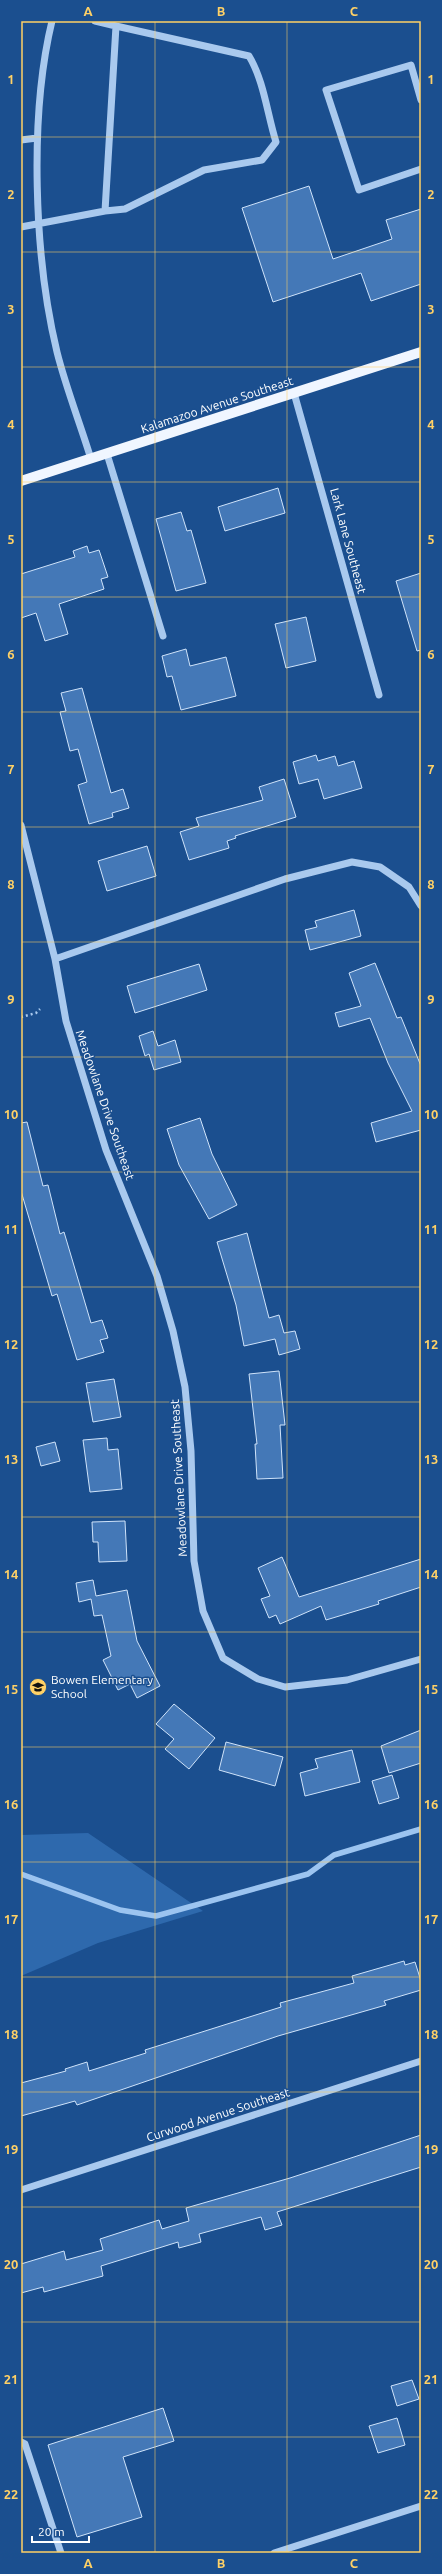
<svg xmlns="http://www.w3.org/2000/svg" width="442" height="2574" font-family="Ubuntu,sans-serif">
	<rect width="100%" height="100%" fill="#1b4f8f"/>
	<path fill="#2e69ad" d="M88 1833 203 1911 98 1943 21 1976V1835Z"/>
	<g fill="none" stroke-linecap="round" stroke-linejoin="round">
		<path stroke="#9cc4f0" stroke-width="5.5" d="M21 1874 120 1910 156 1916 308 1874 334 1855 421 1829"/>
	</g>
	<path fill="#4478b7" stroke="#cfe3fa" d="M309 186 333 259 392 239 386 220 421 209V284L371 301 361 273 273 302 242 208Z
		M278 488 285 513 225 531 218 507Z
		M181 512 187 531 191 530 206 583 176 591 156 519Z
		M87 546 89 553 99 550 108 577 101 579 104 589 59 604 68 634 45 641 36 613 21 618V574L75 557 73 551Z
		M421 573V650L417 651 396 581Z
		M306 617 316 661 286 668 275 624Z
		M186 649 190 666 226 657 236 696 181 710 172 676 167 677 162 656Z
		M82 688 111 793 123 789 129 808 112 813 113 817 89 824 78 785 87 782 78 749 70 751 60 712 66 711 61 693Z
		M316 755 318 761 335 756 338 766 354 761 362 788 324 799 318 779 299 784 293 762Z
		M284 779 296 817 235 836 236 838 227 841 229 848 189 860 180 832 199 826 196 818 263 800 259 787Z
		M147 846 156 876 107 891 98 861Z
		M354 910 361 936 310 950 305 930 317 927 315 921Z
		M375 963 397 1018 401 1017 421 1066V1130L376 1142 371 1123 412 1111 388 1063 370 1018 339 1027 335 1013 361 1006 349 973Z
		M199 964 207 990 135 1013 127 986Z
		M153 1031 158 1046 175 1040 181 1062 154 1070 149 1054 145 1056 139 1036Z
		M200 1118 212 1154 237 1205 209 1219 179 1165 167 1129Z
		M27 1122 43 1186 48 1185 60 1234 64 1232 91 1323 102 1320 108 1338 100 1340 104 1352 77 1360 57 1294 52 1296 21 1191V1123Z
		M247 1233 269 1318 279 1315 284 1333 295 1331 300 1349 279 1355 275 1339 244 1346 236 1305 217 1242Z
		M279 1371 285 1425H280L283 1478 257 1479 255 1444H257L249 1374Z
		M114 1379 121 1417 93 1422 86 1383Z
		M107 1438 108 1450 118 1449 122 1489 90 1492 83 1440Z
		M55 1442 60 1461 41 1466 36 1447Z
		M125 1521 127 1561 99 1562 98 1542H93L92 1522Z
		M282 1557 299 1597 421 1559V1587L378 1601 379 1604 326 1620 321 1606 280 1624 276 1615 269 1618 261 1599 270 1596 258 1568Z
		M93 1580 96 1596 127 1590 137 1641 160 1686 137 1698 130 1684 118 1690 103 1660 111 1656 102 1615 94 1616 91 1599 79 1602 76 1583Z
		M174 1704 215 1738 189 1769 165 1749 174 1739 156 1724Z
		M421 1730V1763L389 1773 381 1746Z
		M226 1742 283 1757 275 1786 219 1770Z
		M352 1750 360 1782 305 1796 300 1773 318 1768 315 1759Z
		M392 1775 399 1798 379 1804 372 1781Z
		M404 1961 405 1965 415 1962 421 1981V1990L384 2001 386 2005 278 2036 77 2105 75 2101 21 2116V2083L66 2071 65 2069 87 2062 89 2071 146 2053 145 2050 281 2007 280 2003 354 1983 352 1976Z
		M421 2135V2167L277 2212 282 2225 265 2230 261 2217 199 2234 201 2242 179 2248 178 2242 101 2266 103 2276 44 2292 43 2287 21 2293V2264L64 2251 66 2260 103 2250 100 2239 159 2220 162 2229 189 2221 186 2208 290 2178Z
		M412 2380 419 2399 397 2406 391 2386Z
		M163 2408 174 2441 123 2457 142 2517 77 2537 48 2445Z
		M397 2418 405 2445 378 2453 369 2426Z"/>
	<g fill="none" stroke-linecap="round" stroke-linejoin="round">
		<path stroke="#a9c9ee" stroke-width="2.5" stroke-dasharray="2 3" stroke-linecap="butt" d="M21 1017 36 1013 40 1009"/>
		<path stroke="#a9c9ee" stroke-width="7" d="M52 21C29 116 34 257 57 352 66 388 80 423 91 459
			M421 100 411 65 326 90 359 190 421 169
			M21 140 37 138
			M105 211 125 209 204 170 262 160 276 142C267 113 264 81 249 56L116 26
			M21 227 105 211 116 26 95 21
			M294 393 379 695
			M107 454 163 636
			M21 825 55 959 66 1021 106 1150 157 1276 173 1331 185 1387 191 1451 194 1561 203 1611 223 1658 258 1679 285 1687 347 1680 421 1659
			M55 959 285 879 352 862 380 867 409 887 421 906
			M21 2190 421 2061
			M21 2442 25 2444 61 2553
			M274 2553 421 2506"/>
		<path stroke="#f0f6ff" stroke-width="10" d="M21 481 421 352"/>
	</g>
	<path fill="none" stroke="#ffd166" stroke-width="1" stroke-opacity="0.55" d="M155 21V2553M287 21V2553M21 137H421M21 252H421M21 367H421M21 482H421M21 597H421M21 712H421M21 827H421M21 942H421M21 1057H421M21 1172H421M21 1287H421M21 1402H421M21 1517H421M21 1632H421M21 1747H421M21 1862H421M21 1977H421M21 2092H421M21 2207H421M21 2322H421M21 2437H421"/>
	<defs>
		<symbol id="school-disc" viewBox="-11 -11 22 22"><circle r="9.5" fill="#ffd166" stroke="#1b4f8f"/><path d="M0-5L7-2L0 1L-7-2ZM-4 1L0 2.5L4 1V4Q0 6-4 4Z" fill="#111"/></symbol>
	</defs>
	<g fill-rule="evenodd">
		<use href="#school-disc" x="28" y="1677" width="20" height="20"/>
	</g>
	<g text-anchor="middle" stroke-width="3" stroke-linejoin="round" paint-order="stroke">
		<g font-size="12" fill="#fff" stroke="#1b4f8f">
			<text transform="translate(217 405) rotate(-18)" y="4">Kalamazoo Avenue Southeast</text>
			<text transform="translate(348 541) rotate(75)" y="4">Lark Lane Southeast</text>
			<text transform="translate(105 1105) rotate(71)" y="4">Meadowlane Drive Southeast</text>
			<text transform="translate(179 1478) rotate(-93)" y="4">Meadowlane Drive Southeast</text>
			<text transform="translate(218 2115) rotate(-18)" y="4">Curwood Avenue Southeast</text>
		</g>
		<g font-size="12" fill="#fff" stroke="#1b4f8f" text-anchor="start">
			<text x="51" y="1684">Bowen Elementary<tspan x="51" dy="14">School</tspan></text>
		</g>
	</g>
	<rect width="442" height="2574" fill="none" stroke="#1b4f8f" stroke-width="44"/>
	<path d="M32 2536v6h57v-6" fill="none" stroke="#ffffff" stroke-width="2"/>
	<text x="38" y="2536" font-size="12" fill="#ffffff" stroke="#1b4f8f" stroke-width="3" paint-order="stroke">20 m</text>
	<rect x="22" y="22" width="398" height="2530" fill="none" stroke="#ffd166" stroke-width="1.5"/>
	<g font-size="13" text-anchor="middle" font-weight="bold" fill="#ffd166">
		<text x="88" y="16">A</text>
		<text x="221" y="16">B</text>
		<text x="354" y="16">C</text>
		<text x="11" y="84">1</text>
		<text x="431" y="84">1</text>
		<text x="11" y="199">2</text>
		<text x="431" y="199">2</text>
		<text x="11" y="314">3</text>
		<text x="431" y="314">3</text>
		<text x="11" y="429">4</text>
		<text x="431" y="429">4</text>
		<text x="11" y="544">5</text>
		<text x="431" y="544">5</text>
		<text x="11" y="659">6</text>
		<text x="431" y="659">6</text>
		<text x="11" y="774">7</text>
		<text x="431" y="774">7</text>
		<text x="11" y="889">8</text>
		<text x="431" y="889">8</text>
		<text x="11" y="1004">9</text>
		<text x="431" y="1004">9</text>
		<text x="11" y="1119">10</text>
		<text x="431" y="1119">10</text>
		<text x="11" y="1234">11</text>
		<text x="431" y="1234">11</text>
		<text x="11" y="1349">12</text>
		<text x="431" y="1349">12</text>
		<text x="11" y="1464">13</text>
		<text x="431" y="1464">13</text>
		<text x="11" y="1579">14</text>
		<text x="431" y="1579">14</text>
		<text x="11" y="1694">15</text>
		<text x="431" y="1694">15</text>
		<text x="11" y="1809">16</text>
		<text x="431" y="1809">16</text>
		<text x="11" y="1924">17</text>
		<text x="431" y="1924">17</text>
		<text x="11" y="2039">18</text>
		<text x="431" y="2039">18</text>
		<text x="11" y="2154">19</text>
		<text x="431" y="2154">19</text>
		<text x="11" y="2269">20</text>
		<text x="431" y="2269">20</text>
		<text x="11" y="2384">21</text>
		<text x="431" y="2384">21</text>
		<text x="11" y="2499">22</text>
		<text x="431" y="2499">22</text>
		<text x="88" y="2568">A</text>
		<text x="221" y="2568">B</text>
		<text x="354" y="2568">C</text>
	</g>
</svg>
